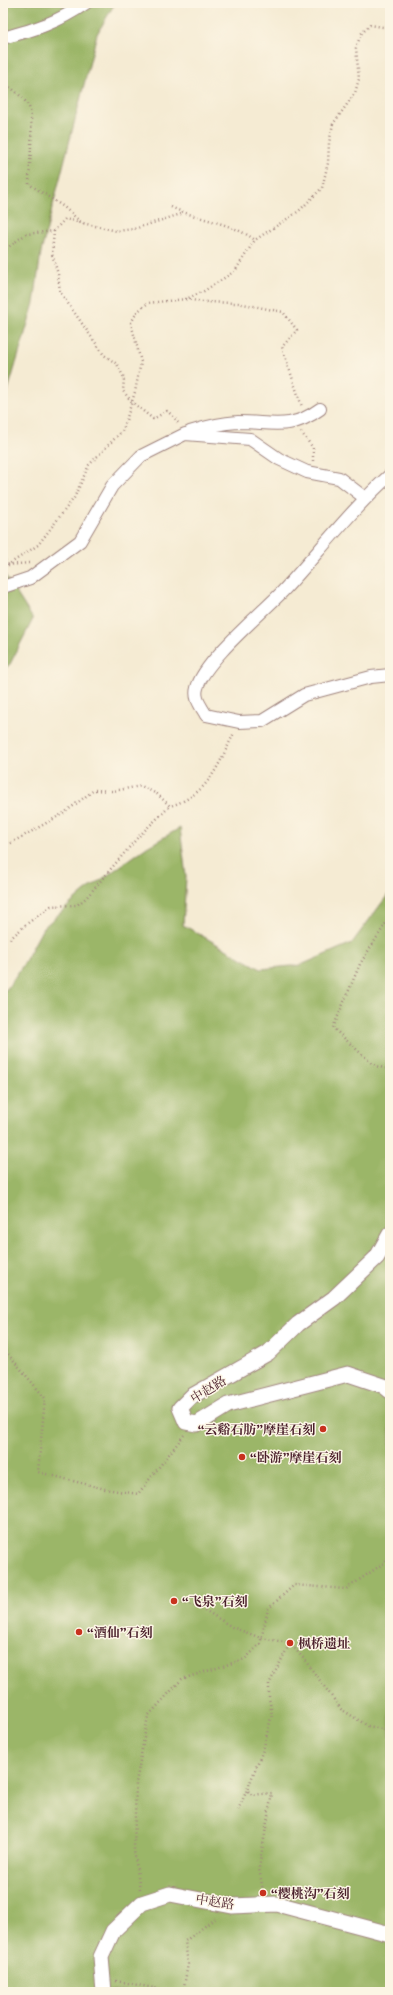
<svg xmlns="http://www.w3.org/2000/svg" width="393" height="1995" font-family="'Gentium Book Plus','Noto Serif SC',serif">
	<rect width="100%" height="100%" fill="#fcf5e5"/>
	<filter id="ink" filterUnits="userSpaceOnUse"><feTurbulence type="fractalNoise" baseFrequency=".025" numOctaves="2"/><feDisplacementMap in="SourceGraphic" scale="8" xChannelSelector="R" yChannelSelector="G"/><feConvolveMatrix kernelMatrix="1 2 1 2 8 2 1 2 1" color-interpolation-filters="sRGB"/></filter>
	<filter id="wash" filterUnits="userSpaceOnUse"><feTurbulence type="fractalNoise" baseFrequency=".012" numOctaves="4" result="noise"/><feDisplacementMap in="SourceGraphic" scale="16" xChannelSelector="R" yChannelSelector="G"/><feGaussianBlur stdDeviation="0.9" result="paint"/><feColorMatrix in="noise" values="0 0 0 0 0 0 0 0 0 0 0 0 0 0 0 0 0 1.4 0 .05"/><feComposite in="paint" operator="in"/></filter>
	<g filter="url(#wash)">
		<rect width="100%" height="100%" fill="#f5ebd3"/>
		<path fill="#9bb668" stroke="#726a4a" d="M3 3H115L97 34 41 252 34 303 3 407Z
			M3 572 33 619 10 664 3 671Z
			M180 828 186 877 183 925 261 969 301 965 352 943 390 892V1992H3V991L7 989 23 965 43 928 84 892 147 847Z"/>
	</g>
	<g filter="url(#ink)">
		<g fill="none" stroke-linecap="round" stroke-linejoin="round">
			<defs>
				<path id="minor" d="M3 38C36 29 57 23 86 3
					M190 432C205 427 221 423 238 422 272 422 290 431 320 409
					M390 475C351 510 319 552 283 591 262 613 204 661 197 688 194 699 201 706 206 715L239 722 262 721 304 695 371 677 390 675
					M3 587 30 578 80 541 112 486 141 456 185 434 250 439 279 459 307 472 339 478 365 498"/>
				<path id="tertiary" d="M390 1234 377 1257 334 1298 298 1324 268 1353 192 1396 180 1408 186 1422 197 1424 228 1405 348 1374 384 1386 390 1391
					M104 1992 101 1957 113 1931 142 1903 170 1894 232 1906 277 1904 390 1934"/>
			</defs>
			<use href="#minor" stroke="#a0857f" stroke-width="14"/>
			<use href="#tertiary" stroke="#a0857f" stroke-width="17"/>
			<path stroke="#a0857f" stroke-width="2.5" stroke-dasharray="1 3" stroke-linecap="butt" d="M3 83C11 87 23 97 28 105 35 114 29 170 29 184L64 207 83 224
				M171 207C198 220 231 222 255 240
				M54 231 52 254 58 274 60 292 104 355 117 364 124 378 123 391 132 402 153 419 167 411 173 416 179 424
				M3 251 26 234 54 231 65 219 117 231 134 229 184 213
				M186 299 203 302 238 303 283 312 297 330 282 347 302 407
				M301 432 313 448V461
				M3 557 8 565
				M29 563 8 565 38 545 74 498 89 465 123 430 135 392 141 362 131 323 137 312 148 303 186 299 204 291 235 271 255 240 299 211 322 188 328 163 329 143 333 124 355 93 359 79 356 48 361 34 370 25 390 28
				M3 845 11 843 64 813 94 790 113 791 141 786 157 794 170 806C208 795 218 766 234 733
				M390 917 360 964 333 1028 375 1066 390 1069
				M10 939 28 923 51 906 77 905 86 898 139 836 170 806
				M3 1348 45 1398 38 1472 105 1489 138 1494 184 1435
				M174 1601 200 1607 232 1627 261 1638 290 1643 304 1659 341 1709 368 1726 390 1731
				M238 1810 247 1790
				M140 1889 134 1850 136 1783 148 1716 182 1679 245 1659 260 1644 268 1609 294 1585 346 1589 384 1563 390 1555
				M263 1891 259 1868 272 1793 252 1795 247 1790 263 1750 272 1714 269 1698V1684L290 1643
				M116 1981 176 1992
				M183 1992 188 1964 185 1941 217 1917"/>
			<use href="#minor" stroke="#fff" stroke-width="12"/>
			<use href="#tertiary" stroke="#fff" stroke-width="15"/>
		</g>
	</g>
	<g fill="#c8321e" stroke="#fcf5e5" stroke-width="1.5">
		<circle cx="323" cy="1429" r="4"/>
		<circle cx="242" cy="1457" r="4"/>
		<circle cx="174" cy="1601" r="4"/>
		<circle cx="79" cy="1632" r="4"/>
		<circle cx="290" cy="1643" r="4"/>
		<circle cx="263" cy="1893" r="4"/>
	</g>
	<g text-anchor="middle" stroke-width="3" stroke-linejoin="round" paint-order="stroke">
		<g font-size="13" fill="#4a1f2b" stroke="#fcf5e5">
			<text transform="translate(208 1389) rotate(-32)" y="5">中赵路</text>
			<text transform="translate(215 1901) rotate(9)" y="5">中赵路</text>
		</g>
		<g font-size="13" font-weight="bold" fill="#4a1f2b" stroke="#fcf5e5" text-anchor="start">
			<text x="315" y="1434" text-anchor="end">“云谿石肪”摩崖石刻</text>
			<text x="250" y="1462">“卧游”摩崖石刻</text>
			<text x="182" y="1606">“飞泉”石刻</text>
			<text x="87" y="1637">“酒仙”石刻</text>
			<text x="298" y="1648">枫桥遗址</text>
			<text x="271" y="1898">“樱桃沟”石刻</text>
		</g>
	</g>
	<rect width="393" height="1995" fill="none" stroke="#fcf5e5" stroke-width="16"/>
</svg>
